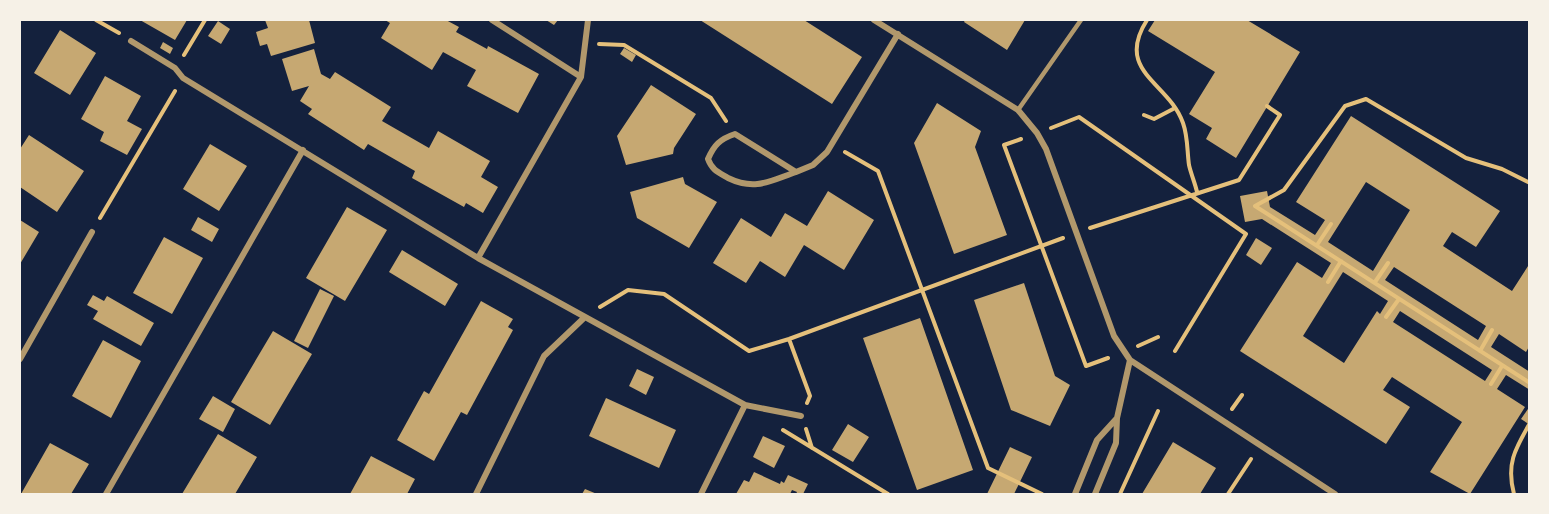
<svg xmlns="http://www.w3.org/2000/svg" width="1549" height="514" font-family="'Playfair Display',serif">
	<rect width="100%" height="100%" fill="#14213d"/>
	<path fill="#c6a872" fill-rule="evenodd" d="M140 20H187L175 40Z
		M265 20H309L315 43 271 56 267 44 260 46 256 32 268 28Z
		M385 20H446L459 27 456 32 487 49 488 46 539 74 518 113 467 86 476 70 443 52 432 70 381 38 390 23Z
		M546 20H558L554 25Z
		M700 20H804L862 57 832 104Z
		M965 20H1025L1007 50 964 22Z
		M1155 20H1247L1300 52 1236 158 1206 139 1212 128 1189 114 1215 72 1148 31Z
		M218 21 230 29 221 44 208 36Z
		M60 30 96 53 70 95 34 73Z
		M163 42 173 48 170 54 160 48Z
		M624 48 636 55 632 62 620 54Z
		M314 49 321 74 330 79 335 72 391 107 382 121 429 148 438 131 490 161 481 177 498 187 483 213 466 203 464 207 412 178 415 171 368 144 364 150 308 114 312 109 300 101 309 86 292 91 282 59Z
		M105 76 141 96 127 121 142 129 127 155 100 141 104 132 81 119Z
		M651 85 696 114 674 148 673 154 626 165 617 136Z
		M937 103 981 131 975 147 1007 235 954 254 914 143Z
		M1351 116 1500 211 1476 247 1452 232 1443 246 1512 291 1530 263V345L1526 352 1499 334 1491 347 1530 372V390L1506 375 1497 389 1525 407 1470 494 1430 472 1462 422 1392 377 1383 390 1410 407 1386 444 1240 351 1297 262 1322 278 1331 263 1262 219 1245 222 1240 196 1267 191 1270 207 1315 235 1325 220 1296 202ZM1366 182 1410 210 1373 271 1328 242ZM1394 267 1486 326 1478 340 1385 280ZM1343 272 1388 301 1380 314 1377 311 1344 363 1303 336ZM1400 311 1492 370 1485 381 1393 322Z
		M29 135 84 171 57 212 20 187V149Z
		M210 144 247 166 219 211 183 189Z
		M683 177 685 184 717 202 689 248 637 218 630 192Z
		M828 191 874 220 844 270 804 245 785 277 760 261 746 283 713 263 741 218 771 237 785 213 807 226Z
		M347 207 387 230 345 301 306 278Z
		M198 217 219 229 212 242 191 230Z
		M20 220 39 232 20 264Z
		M164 237 203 258 172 314 133 293Z
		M1256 238 1272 248 1261 265 1246 255Z
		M402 250 458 284 445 306 389 272Z
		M1024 283 1055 376 1070 385 1050 426 1011 410 974 300Z
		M320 289 334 296 308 348 294 341Z
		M93 295 104 301 107 296 154 323 141 346 93 319 98 311 87 305Z
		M481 301 513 319 508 327 513 330 467 415 461 412 434 461 397 440 424 391 429 394Z
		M920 318 973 470 917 490 863 338Z
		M273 331 312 354 270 425 231 402Z
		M103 340 141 361 111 418 72 396Z
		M637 369 654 377 646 395 629 386Z
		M213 396 235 409 223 432 199 419Z
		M606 398 676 430 659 468 589 436Z
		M1530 406V425L1521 419Z
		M848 424 869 437 853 462 832 450Z
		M218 434 257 457 235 494H182Z
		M763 436 785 446 774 468 753 457Z
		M1173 442 1216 468 1200 494H1142Z
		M50 443 89 464 71 494H21Z
		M1010 447 1032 457 1014 494H987Z
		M371 456 415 479 407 494H350Z
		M754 472 780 484 781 481 784 483 788 475 808 484 803 494H796L797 492 792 490 790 494H736L744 480 749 482Z
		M585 489 597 494H582Z"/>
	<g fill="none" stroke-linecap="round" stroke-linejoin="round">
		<path stroke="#e5c07b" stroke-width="4" d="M96 20 119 33
			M1147 20C1114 72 1169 82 1183 123 1188 137 1187 151 1189 165 1191 174 1195 183 1197 192
			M599 44 624 45 711 98 726 121
			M184 55 205 20
			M1144 115 1154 119 1175 108
			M1051 128 1079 117 1246 234 1175 351
			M1021 139 1004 145 1086 366 1108 358
			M845 152 878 171 988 468 1042 494
			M1530 183 1502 169 1466 158 1366 99 1345 106 1284 190 1255 206 1530 383
			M100 218 175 91
			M1090 228 1239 180 1280 115 1267 106
			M1317 245 1331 224
			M1328 282 1341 261
			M1375 282 1388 263
			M600 307 628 290 664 294 749 351 789 339 1063 238
			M1386 317 1399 299
			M789 339 810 396 807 403
			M1138 346 1158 337
			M1480 351 1492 330
			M1491 384 1502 366
			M1232 409 1242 395
			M806 429 812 448
			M783 430 888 494
			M1120 494 1158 411
			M1228 494 1251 459
			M1514 494C1506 464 1515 449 1530 423"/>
		<path stroke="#b1986c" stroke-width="4.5" d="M1018 110 1081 20"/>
		<path stroke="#b1986c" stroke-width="6" d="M492 20 581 77 588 20
			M874 20 1018 110 1037 133 1046 149 1114 336 1130 360 1335 494
			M131 41 175 68 183 78 478 258 745 405 801 416
			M796 172C770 181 755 191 728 178 718 172 712 170 708 159 714 145 720 139 735 134L796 172 813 165 827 152 898 34
			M478 258 581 77
			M20 359 92 232
			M1117 418 1130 360
			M106 494 303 150
			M476 494 544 356 585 317
			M701 494 745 405
			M1075 494 1097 440 1117 418 1116 443 1095 494"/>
	</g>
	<rect width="1549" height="514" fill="none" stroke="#f6f1e7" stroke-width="42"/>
</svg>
